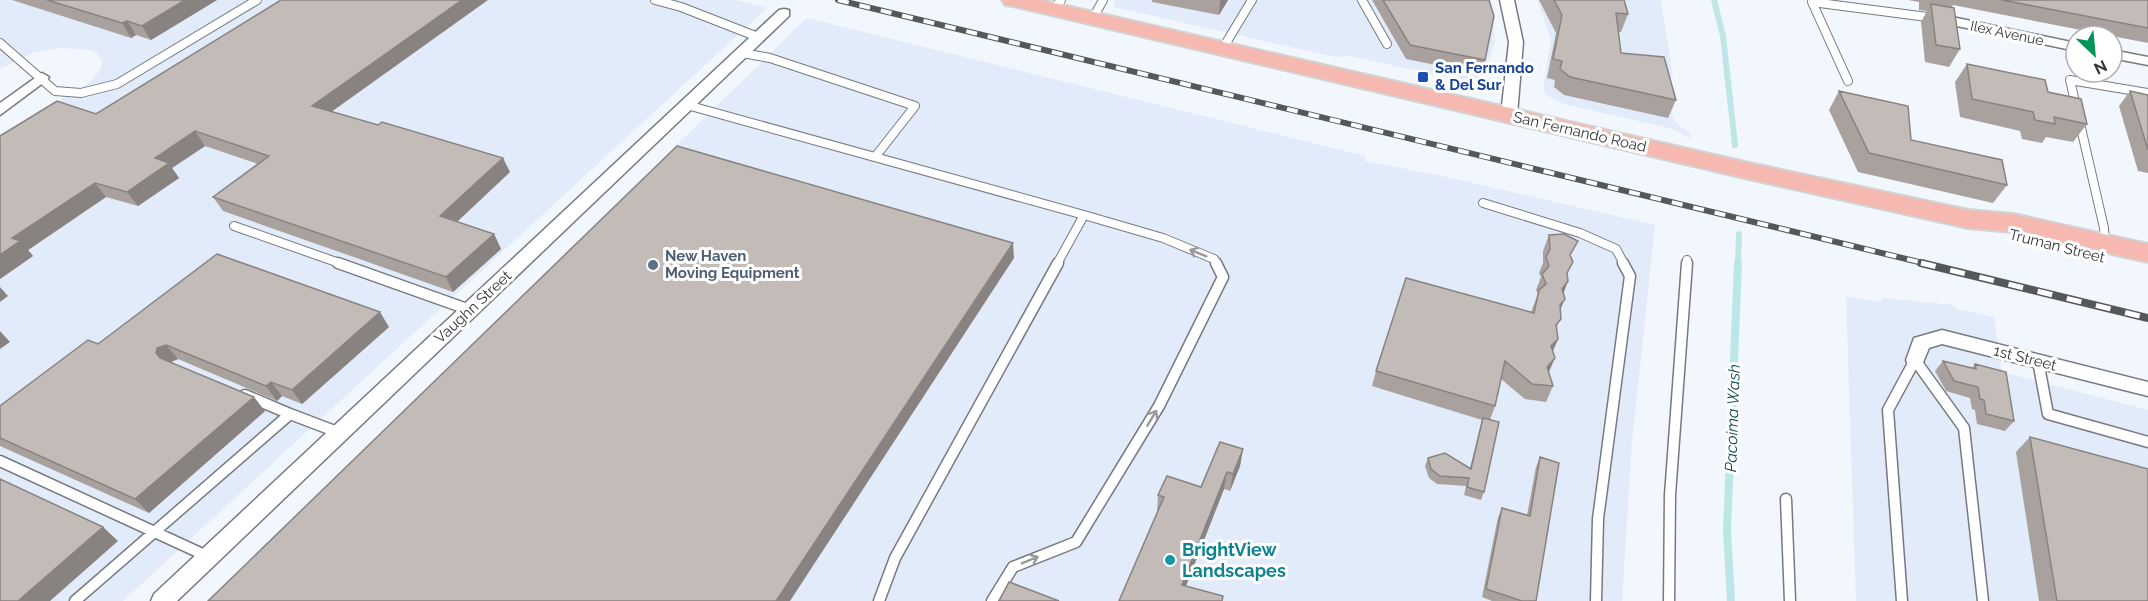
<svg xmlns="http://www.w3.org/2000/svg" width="2148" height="601" font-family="Raleway,sans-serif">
	<rect width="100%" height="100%" fill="#f2f6fd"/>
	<path fill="#e2ebf9" d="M0 0H736L767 8 123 601H0V136L89 83 101 69 102 61 98 54 91 50 61 48 33 53 0 69Z
		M1114 0H1486L1493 17 1495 41 1484 77 1468 82 1351 56 1335 57 1114 7Z
		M1537 0H1661L1673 77 1663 76 1674 121 1691 135 1690 139 1673 129 1564 104 1546 95 1543 89 1551 39Z
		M807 18 1365 156V161L1442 176 1655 225 1632 442 1622 601H208Z
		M1846 297 1882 302 1881 298 1954 305 1956 309 1994 317 2002 372 2148 410V601H1856Z"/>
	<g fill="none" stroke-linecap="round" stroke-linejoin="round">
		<path stroke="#bde6e9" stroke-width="6" d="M1714 0 1723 36 1735 145
			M1738 264 1739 234"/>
		<path stroke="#bde6e9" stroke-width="8" d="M1731 601 1727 530 1738 263"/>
		<defs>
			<path id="service-far1" d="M655 0 681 7 758 37
				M1362 0 1387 44
				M1053 9 1061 0
				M1093 18 1103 0
				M0 43 55 91 81 93 117 84 257 0
				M1223 48 1252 0
				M742 53 770 58 915 106 875 157
				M1848 81 1812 2 1935 18
				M687 105 1084 215 1057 264
				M1483 203 1580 233 1616 249 1624 264
				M1084 215 1163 238 1214 259 1217 264
				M234 226 342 264
				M2105 244 2104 228 2070 80 2148 93
				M1687 264V260"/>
			<path id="service" d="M338 263 470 310
				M2038 361 2048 414 2148 442
				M290 414 340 433
				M0 461 209 557
				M1786 499 1790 601
				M75 601 290 414 245 395
				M879 601 895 558 1058 263
				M992 601 1013 567 1076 542 1159 406 1223 277 1216 263
				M1596 601 1598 519 1630 276 1623 263
				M1669 601 1670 495 1687 263
				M1902 601 1888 410 1915 360 1964 428 1983 601"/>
			<path id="minor" d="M1500 0H1514L1523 42 1517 115 1509 120 1501 115 1509 42Z
				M784 9 789 10V16L177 601H151L154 594 779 10Z
				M1938 14 2076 43V51L1933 21 1931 18Z
				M2112 50 2148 57V65L2112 58Z
				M42 73 49 77 47 80 0 115V103Z
				M1942 330 2148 382V396L1942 344 1929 348 1922 365H1908L1906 360 1914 338Z"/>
			<path id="primary" d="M1002 0H1041L1749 163 1968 210 2013 214 2148 244V262L2013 232 1968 228 1749 179 1013 6 1005 5Z"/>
		</defs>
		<use href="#service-far1" stroke="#767a80" stroke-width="10"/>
		<use href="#service" stroke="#767a80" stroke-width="13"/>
		<use href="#minor" stroke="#767a80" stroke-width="3"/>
		<use href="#primary" stroke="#d2d3d3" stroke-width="4"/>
		<use href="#service-far1" stroke="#fff" stroke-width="8"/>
		<use href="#service" stroke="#fff" stroke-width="10"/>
		<use href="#minor" fill="#fff" fill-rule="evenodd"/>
		<use href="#primary" fill="#f5b9b2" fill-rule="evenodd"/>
		<defs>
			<path id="rail-far1" d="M838 0 1927 264"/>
			<path id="rail" d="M1921 263 2148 318"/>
		</defs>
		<use href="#rail-far1" stroke="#55585b" stroke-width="6"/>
		<use href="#rail" stroke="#55585b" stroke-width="8"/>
		<use href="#rail-far1" stroke="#fff" stroke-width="4" stroke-dasharray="11" stroke-linecap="butt"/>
		<use href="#rail" stroke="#fff" stroke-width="5" stroke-dasharray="15" stroke-linecap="butt"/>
	</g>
	<path fill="#a8a19e" d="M12 0H217L151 40 136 35 131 38Z
		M1150 0H1228L1219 15 1152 2V0Z
		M1372 0H1489L1485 60 1481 74 1406 59Z
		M1539 0H1624L1628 14 1621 32H1618L1621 53 1676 100 1668 118 1564 95 1554 87 1555 80 1547 78 1556 33Z
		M1908 0H2148V43L1953 5 1952 7 1960 49 1949 67 1925 62 1921 22 1927 11 1919 10V2Z
		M1967 64 2048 92 2087 124 2073 142 2046 137 2042 143 2022 139 2020 131 1960 117 1955 82Z
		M1839 91 1911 140 2007 185 1993 203 1858 172 1829 110Z
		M2130 91 2148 95V173L2138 171 2119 106Z
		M332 112 510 172 457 222 494 234 501 249 453 292 223 211 213 197 258 164 205 146 172 168 179 178 138 206 106 197 28 250 33 256 0 279V136L96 114Z
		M1549 235 1571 257 1557 328 1558 339 1553 351 1548 372 1553 386 1546 402 1525 399 1501 379 1495 406 1490 420 1484 492 1481 500 1464 495 1466 486 1437 484 1429 478 1425 466 1428 458 1470 468 1480 427 1482 420 1372 386 1376 371 1531 312 1538 294 1536 290 1541 277 1539 273 1543 263V251Z
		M389 327 302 404 282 396 277 401 178 359 170 362 265 411 149 513 0 446V406L98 344Z
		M1943 361 1972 368 1975 364 2014 421 2005 431 1977 424 1975 410 1972 409 1970 398 1946 391 1935 371Z
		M2030 437 2148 601H2039L2016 452Z
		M1243 449 1240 466 1230 491 1224 489 1186 586 1223 596 1222 601H1119L1157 512 1158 495 1201 487Z
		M1540 457 1536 601H1492L1482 597 1498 517 1502 508 1527 515 1536 467Z"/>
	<path fill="#888381" d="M185 0H217L151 40 142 26Z
		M462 0H488L320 120 312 106Z
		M1221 0H1228L1219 15 1220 1Z
		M127 21 136 35 131 38 122 23Z
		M195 131 205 146 172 168 179 178 138 206 127 192 155 158Z
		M503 158 510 172 447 231 440 216Z
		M95 183 106 197 28 250 33 256 0 279V255L12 238Z
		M494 234 501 249 453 292 446 277Z
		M1013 243 1014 258 790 601H776Z
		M1568 281 1562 297V289Z
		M0 287 8 296 0 302Z
		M1565 299 1558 315 1560 305Z
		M380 312 389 327 302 404 292 390Z
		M0 331 10 342 0 349Z
		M1558 339 1551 355V346Z
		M166 345 178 359 169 363 168 367 156 353 157 348Z
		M1555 358 1548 374 1547 367Z
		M271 382 282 396 277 401 266 386Z
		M254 397 265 411 149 513 135 499Z
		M1243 449 1240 466 1230 491 1233 474Z
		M1227 472 1224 489 1180 601 1182 585Z
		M103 527 118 541 50 601H18Z"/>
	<path fill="#c3bbb8" stroke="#888381" stroke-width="1.5" d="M47 0H185L142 26 127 21 122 23Z
		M281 0H462L312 106 378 125 382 122 503 158 440 216 494 234 446 277 213 197 269 156 195 131 155 158 169 163 127 192 95 183 12 238 20 241 0 255V136L57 101 96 114Z
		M1383 0H1489L1494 16 1485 60 1410 45Z
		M1554 0H1624L1628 14 1616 13 1621 53 1664 57 1676 100 1570 77 1560 69 1562 61 1553 59 1562 15Z
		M2002 0H2148V28Z
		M1931 4 1954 8 1960 49 1936 45Z
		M1967 64 2045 80 2048 92 2081 99 2087 124 2054 117 2055 124 2035 120 2033 112 1972 99Z
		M1839 91 1908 106 1911 140 2002 160 2007 185 1869 153Z
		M2130 91 2148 95V150Z
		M677 146 1013 243 776 601H208Z
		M1564 234 1578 241 1570 255 1573 262 1567 273 1568 281 1562 289 1565 299 1560 305 1561 319 1556 325 1558 339 1551 346 1555 358 1547 367 1553 386 1532 384 1505 361 1495 406 1376 371 1406 278 1534 313 1539 290 1546 284 1542 274 1549 266 1546 257 1550 249 1549 235Z
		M217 254 380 312 292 390 271 382 266 386 166 345 157 348 156 353 160 358 254 397 135 499 0 438V406L88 340 98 344Z
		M1943 361 1976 369 1975 364 2006 372 2014 421 1986 414 1984 400 1980 399 1978 387 1954 381Z
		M1483 418 1499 422 1484 492 1467 487 1469 478 1440 476 1431 469 1428 458 1445 453 1471 469Z
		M2030 437 2148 469V601H2057Z
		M1220 442 1243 449 1233 474 1227 472 1182 585 1223 596 1222 601H1119L1164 497 1158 495 1167 476 1201 487Z
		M1540 457 1559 463 1536 601H1522L1486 589 1502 508 1530 516Z
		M0 479 103 527 18 601H0Z
		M1009 582 1059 601H999Z"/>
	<defs><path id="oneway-shaft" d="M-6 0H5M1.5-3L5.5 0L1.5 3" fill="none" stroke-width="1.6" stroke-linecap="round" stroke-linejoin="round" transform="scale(1.5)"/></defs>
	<g stroke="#9a9a9c">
		<use href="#oneway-shaft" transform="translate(1198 253) rotate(-158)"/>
		<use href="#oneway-shaft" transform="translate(1152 418) rotate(-59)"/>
		<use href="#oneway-shaft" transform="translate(1030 560) rotate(-22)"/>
	</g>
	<rect fill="#1a4fb4" stroke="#fff" stroke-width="2" x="1417" y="71" width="12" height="12" rx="3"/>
	<circle fill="#5c6f8a" stroke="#fff" stroke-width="2" cx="653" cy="265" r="6"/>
	<circle fill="#0f9aa8" stroke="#fff" stroke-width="2" cx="1170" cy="560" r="6"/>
	<g text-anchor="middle" stroke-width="6" stroke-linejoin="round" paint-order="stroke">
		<g font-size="14" fill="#343639" stroke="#fff">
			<text transform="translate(2007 33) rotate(12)" y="5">Ilex Avenue</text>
		</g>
		<g font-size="15" font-weight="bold" fill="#164399" stroke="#fff" text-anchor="start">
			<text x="1435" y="73">San Fernando<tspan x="1435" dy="17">&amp; Del Sur</tspan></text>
		</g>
		<g font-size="15" fill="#343639" stroke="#fff">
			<text transform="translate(1580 132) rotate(13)" y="5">San Fernando Road</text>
			<text transform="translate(2057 246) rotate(14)" y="5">Truman Street</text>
			<text transform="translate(473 307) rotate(-43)" y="5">Vaughn Street</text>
			<text transform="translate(2025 358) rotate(14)" y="5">1st Street</text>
		</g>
		<g font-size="15" font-weight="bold" fill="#4e5e75" stroke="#fff" text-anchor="start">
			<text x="665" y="261">New Haven<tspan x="665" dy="17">Moving Equipment</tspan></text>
		</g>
		<g font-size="16" font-style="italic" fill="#0c494e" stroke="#fff">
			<text transform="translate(1732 418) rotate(-88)" y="6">Pacoima Wash</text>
		</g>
		<g font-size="18" font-weight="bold" fill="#0d838f" stroke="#fff" text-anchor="start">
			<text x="1182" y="556">BrightView<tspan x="1182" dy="21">Landscapes</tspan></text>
		</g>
	</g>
	<g transform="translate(2094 54) rotate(154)"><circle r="28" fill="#ffffff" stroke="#aeafb0" stroke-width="1.5"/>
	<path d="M0-4.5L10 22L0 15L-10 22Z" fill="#009557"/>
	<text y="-9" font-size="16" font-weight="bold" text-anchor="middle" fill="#343639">N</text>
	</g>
</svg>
